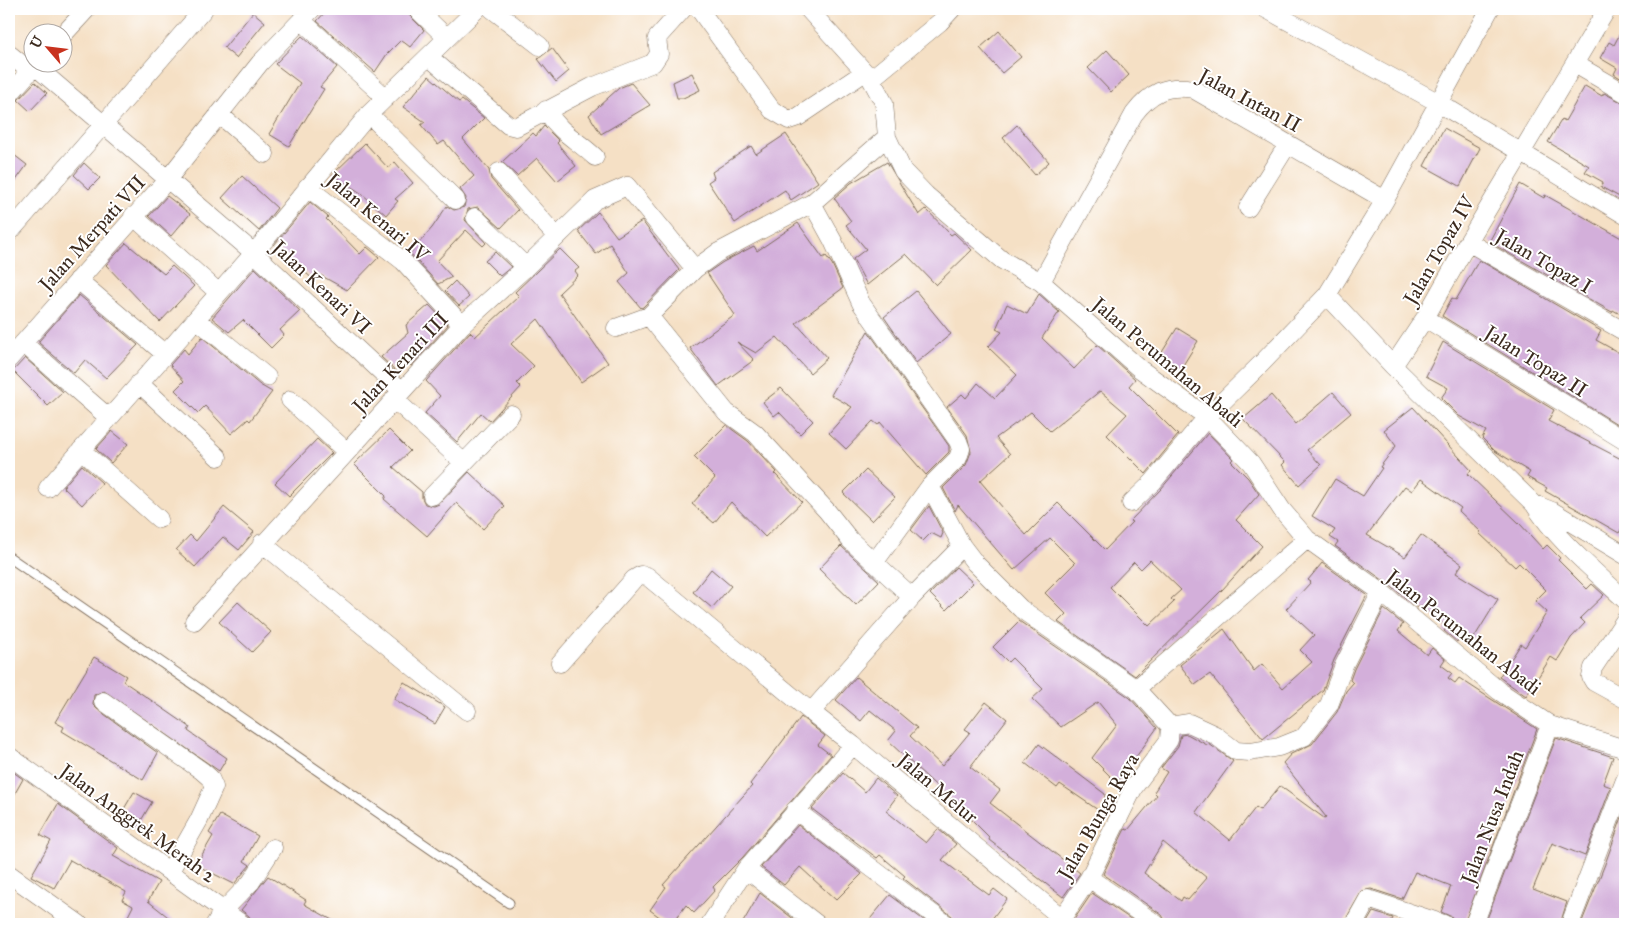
<svg xmlns="http://www.w3.org/2000/svg" width="1634" height="933" font-family="'IM FELL Great Primer',serif">
	<rect width="100%" height="100%" fill="#fff"/>
	<filter id="ink" filterUnits="userSpaceOnUse"><feTurbulence type="fractalNoise" baseFrequency=".02" numOctaves="2"/><feDisplacementMap in="SourceGraphic" scale="10" xChannelSelector="R" yChannelSelector="G"/><feConvolveMatrix kernelMatrix="1 2 1 2 8 2 1 2 1" color-interpolation-filters="sRGB"/></filter>
	<filter id="wash" filterUnits="userSpaceOnUse"><feTurbulence type="fractalNoise" baseFrequency=".0096" numOctaves="4" result="noise"/><feDisplacementMap in="SourceGraphic" scale="20" xChannelSelector="R" yChannelSelector="G"/><feGaussianBlur stdDeviation="1.12" result="paint"/><feColorMatrix in="noise" values="0 0 0 0 0 0 0 0 0 0 0 0 0 0 0 0 0 1.4 0 .05"/><feComposite in="paint" operator="in"/></filter>
	<g filter="url(#wash)">
		<rect width="100%" height="100%" fill="#f5e0c5"/>
		<g id="blocks">
			<path fill="#d3afda" fill-rule="evenodd" d="M328 9H403L424 30 410 47 401 40 387 54 375 72 317 21Z
				M253 12 265 22 236 58 224 48Z
				M1625 24V81L1614 74 1617 68 1600 58 1609 42 1614 45Z
				M999 31 1021 57 1002 73 980 48Z
				M302 36 337 67 320 87 324 89 289 146 269 134 300 83 275 64Z
				M552 48 569 71 556 82 538 59Z
				M1107 50 1129 75 1111 92 1088 68Z
				M692 73 700 90 683 98H677L673 82Z
				M429 76 459 102 462 100 484 118 463 139 489 170 491 179 518 210 501 228 478 207 468 209 465 220 486 243 483 246 466 230 437 261 452 277 438 284 410 253 432 228 447 206 454 210 464 207 466 198 460 189 474 176 444 141 438 145 421 125 425 122 403 107Z
				M35 82 47 93 30 111 18 100Z
				M631 83 650 105 601 134 589 115 619 88Z
				M1585 86 1602 96 1604 93 1625 104V200L1601 187 1603 182 1585 172 1589 166 1548 142 1562 119 1565 121Z
				M1017 125 1049 162 1035 175 1003 138Z
				M544 126 559 141 557 143 576 166 557 181 537 158 517 176 502 162 533 133 536 136Z
				M1444 128 1480 148 1460 186 1424 166Z
				M786 134 818 182 791 200 785 190 735 223 708 182 714 178 712 172 751 146 756 154Z
				M365 143 388 168 395 162 413 183 395 199 398 201 386 215 361 193 332 175Z
				M9 151 27 165 9 190Z
				M887 162 919 215 926 209 951 235 954 233 972 250 936 285 906 254 867 285 853 259 866 249 846 225 851 221 834 198 851 183Z
				M84 163 100 178 89 189 74 175Z
				M242 176 277 208 259 231 222 198Z
				M1520 184 1544 198 1545 195 1625 240V317L1613 310 1612 312 1489 242Z
				M167 196 190 214 171 236 149 216Z
				M310 202 328 217 326 219 360 254 367 247 379 257 347 290 320 275 315 281 274 245Z
				M598 212 617 237 642 221 679 270 643 307 641 308 619 282 629 273 610 244 596 254 578 231Z
				M798 223 823 258 826 256 832 264 843 288 796 323 827 358 810 373 777 337 756 353 737 342 754 360 718 386 690 348 735 315 707 273 723 262 754 246 757 251Z
				M126 243 164 274 172 266 194 286 160 322 106 265Z
				M560 249 579 268 575 271 578 275 559 293 608 363 581 382 538 319 511 344 534 366 517 383 521 387 490 421 481 413 457 442 425 413 440 396 426 381 470 332 475 337 519 296 515 292Z
				M495 252 511 267 500 276 485 261Z
				M1479 260 1601 331 1596 340 1625 356V429L1442 316 1452 298 1456 300Z
				M255 268 300 311 280 330 284 335 271 348 243 320 229 332 212 318Z
				M455 281 469 297 459 306 445 291Z
				M916 291 951 334 916 363 884 317Z
				M1039 294 1059 312 1042 338 1074 369 1097 345 1135 379 1129 386 1178 435 1146 474 1107 435 1127 414 1100 391 1050 431 1031 412 996 438 1010 454 980 481 1026 535 1058 503 1105 550 1132 522 1130 521 1161 489 1208 433 1233 459 1231 461 1248 478 1259 494 1236 520 1262 546 1222 590 1135 676 1058 622 1066 614 1045 593 1075 563 1050 538 1014 570 958 505 955 511 943 488 966 465 971 452 967 435 947 407 962 394 966 398 978 383 995 398 1017 375 988 347 1002 332 996 329 1007 304 1027 314ZM1150 560 1181 590 1171 599 1174 602 1149 626 1110 587 1134 562 1141 569Z
				M79 295 138 345 106 378 85 360 74 373 39 343V341Z
				M429 305 448 325 411 366 407 361 396 371 381 357 408 333 406 325Z
				M1177 328 1198 341 1180 370 1159 357Z
				M868 331 949 446V452L926 475 880 422 878 425 873 421 846 449 829 433 852 407 831 395Z
				M202 337 260 385 272 392 250 421 248 419 231 434 205 406 198 413 175 390 184 381 170 365 184 349 188 354Z
				M1443 342 1554 410 1548 421 1625 461V523L1619 533 1545 491 1547 488 1527 477 1530 472 1495 451 1482 438 1486 431 1459 416 1441 398 1448 388 1426 376Z
				M25 358 63 392 48 406 13 371Z
				M781 388 813 421 800 434 779 412 774 416 763 402Z
				M1333 392 1351 413 1307 450 1321 465 1299 485 1282 465 1285 462 1243 419 1271 395 1296 424Z
				M1413 407 1471 470 1468 474 1520 524 1543 549 1547 545 1560 558 1558 560 1587 589 1592 584 1604 595 1580 618 1585 623 1571 638 1557 661 1551 657 1526 696 1499 677 1521 644 1525 647 1547 612 1535 601 1546 590 1519 563 1515 567 1479 533 1481 532 1459 511 1461 508 1421 479 1412 491 1405 486 1367 535 1405 557 1421 535 1462 564 1456 573 1498 599 1469 646 1458 639 1457 642 1444 631 1447 627 1419 605 1417 608 1387 583 1335 546 1338 542 1330 537 1335 530 1312 516 1335 479 1363 496 1382 468 1380 467 1396 446 1384 430Z
				M726 425 748 441 777 472 775 474 802 502 765 537 731 502 714 523 692 504 715 478 694 457Z
				M389 430 410 451 393 467 422 492V498L425 504 434 506 439 504 469 472 505 506 483 529 456 503 427 536 384 499 386 496 354 464Z
				M112 431 128 444 111 463 96 449Z
				M317 439 332 453 289 496 275 483Z
				M82 465 102 483 82 505 63 487Z
				M866 470 895 497 872 521 843 493Z
				M929 506 943 533 941 538 931 533 923 541 911 530Z
				M224 507 254 532 239 550 223 537 195 567 176 550 190 535 196 541Z
				M841 546 879 581 856 605 819 569Z
				M1322 563 1367 595 1334 660 1323 690 1263 739 1210 674 1195 685 1180 665 1224 629 1254 671 1262 664 1283 688 1312 662 1300 650 1314 635 1286 609 1311 582 1308 580Z
				M956 567 973 583 946 610 930 594Z
				M711 569 731 586 712 608 693 592Z
				M238 602 271 632 252 652 219 622Z
				M1384 609 1403 624 1398 631 1427 655 1432 648 1445 659 1441 665 1452 673 1448 678 1455 683 1459 678 1537 729 1464 924H1454L1452 917 1441 912 1451 886 1415 872 1402 899 1371 889 1362 891 1343 924H1167L1162 915 1103 874 1125 829 1128 830 1157 795 1154 792 1167 772 1161 768 1178 746 1181 735 1187 734 1207 745 1209 744 1233 761 1196 812 1230 840 1256 807 1260 810 1280 786 1324 818 1326 817 1283 763 1291 754 1312 744 1337 712 1346 691 1353 683 1350 680 1354 669ZM1163 842 1207 878 1188 900 1183 897 1181 901 1144 873Z
				M1019 621 1129 697 1157 728 1117 783 1092 758 1117 725 1098 702 1061 727 1032 699 1043 689 1012 658 1008 662 993 647Z
				M94 657 126 676 123 681 190 727 188 731 227 758 219 771 104 691 94 695 93 705 97 709 158 753 143 780 62 731 64 727 55 722Z
				M856 677 917 728 910 736 942 766 970 732 965 729 986 702 1007 719 970 767 1000 790 990 803 1080 873 1063 897 989 840 990 838 958 806 888 741 896 731 870 710 861 721 836 700Z
				M404 682 445 707 435 724 394 699Z
				M801 717 825 736 818 745 831 755 743 857 713 887 715 890 694 913 686 905 672 924H669L650 910 666 887 663 885 752 786 750 784Z
				M1556 738 1613 757 1603 784 1611 787 1585 856 1552 843 1533 889 1567 902 1560 924H1485Z
				M1039 744 1105 794V801L1098 810 1060 784 1057 788 1025 763Z
				M9 769 23 779 9 804Z
				M843 773 865 792 876 778 897 796 886 811 926 843 938 829 956 844 942 860 989 895 994 889 1007 899 988 924H956L952 916 903 878 905 876 880 855 877 858 812 809Z
				M134 792 152 802 136 829 118 819Z
				M58 804 118 848 113 856 159 882 148 901 177 924H124L133 906 122 900 126 892 70 860 54 888 31 876 51 841 40 835Z
				M1625 809V924H1581L1605 864Z
				M220 815 258 836 244 861 250 865 234 884 196 865 213 836 209 833Z
				M798 825 862 874 836 900 800 867 784 885 761 867Z
				M268 876 306 900 304 904 339 924H252L249 916 241 910Z
				M760 893 800 924H742Z
				M1092 893 1138 924H1071Z
				M890 895 929 924H866Z
				M1373 912 1393 918 1390 924H1366Z"/>
		</g>
	</g>
	<g filter="url(#ink)">
		<use href="#blocks" fill-opacity="0" stroke="#7c6a58" stroke-width="1"/>
		<g fill="none" stroke-linecap="round" stroke-linejoin="round">
			<defs>
				<path id="service" d="M9 557 509 903"/>
				<path id="minor" d="M417 9 447 38
					M492 9 540 46
					M699 9 772 110 789 120 798 117 865 72
					M808 9 871 79 884 103 887 137 903 171 926 195 1002 260 1041 282 1140 369 1207 417 1251 463 1282 510 1307 539 1381 592 1499 691 1550 725 1625 749
					M1266 9 1437 102 1625 215
					M301 20 386 98
					M62 36 87 9
					M9 54 30 71
					M429 57 508 125 516 127 592 87 653 63 659 54 657 38 683 9
					M1575 64 1625 93
					M35 66 254 253 402 391
					M871 79 940 22 952 9
					M9 95 38 62
					M546 110C561 134 576 139 595 157
					M219 114 265 154
					M369 114 456 200
					M499 172 556 236
					M307 187 403 261 462 325
					M812 203 833 241 861 303 958 441 961 449 958 458 930 486 874 563
					M1248 208 1288 144
					M133 216 219 293
					M9 233 204 9
					M1468 242 1625 332
					M526 267 595 200 627 186 695 269
					M78 280 165 354
					M1041 282 1134 114C1150 93 1166 84 1193 89L1385 200
					M1327 295 1393 366 1534 504C1557 541 1594 570 1625 600
					M649 316 726 412 755 433 827 511 850 540 912 597 962 546
					M1425 318 1625 441
					M196 319 267 377
					M616 328 649 316 695 269 717 253 812 203 887 137
					M23 343 109 418
					M9 359 167 180 260 63 312 9
					M1393 366 1425 318 1468 242 1607 9
					M139 383 218 457
					M394 399 464 463
					M290 400 346 451
					M81 450 159 519
					M930 486 962 546 975 563 1021 609 1136 689 1170 726
					M48 488 254 253 369 114 477 9
					M432 496 511 414
					M1131 503 1153 482 1207 417 1262 363 1327 295 1385 200 1490 9
					M1534 504 1552 511 1625 555
					M262 543 467 711
					M1625 620 1593 668 1591 677 1594 682 1625 699
					M194 621 462 325 526 267 475 217
					M560 663 634 579 641 575 647 576 811 712
					M1136 689 1307 539
					M103 701 202 771 210 778 214 787 199 820 170 871
					M1170 726 1189 723 1215 735 1236 751 1250 752 1279 747 1304 737 1329 705 1344 665 1381 592
					M853 745 811 712 912 597
					M9 756 242 924
					M795 810 946 924
					M746 869 817 924
					M9 874 79 924
					M1089 878 1156 924
					M215 924 223 911 251 882 273 848
					M710 924 746 869 853 745 1062 918
					M1058 924 1089 878 1134 787 1169 740 1170 726
					M1354 924 1368 899 1444 924
					M1474 924 1550 725
					M1570 924 1625 780"/>
			</defs>
			<use href="#service" stroke="#7c6a58" stroke-width="11"/>
			<use href="#minor" stroke="#7c6a58" stroke-width="19"/>
			<use href="#service" stroke="#fff" stroke-width="9"/>
			<use href="#minor" stroke="#fff" stroke-width="18"/>
		</g>
	</g>
	<g text-anchor="middle" stroke-width="4" stroke-linejoin="round" paint-order="stroke">
		<g font-size="20" fill="#3b2a1e" stroke="#fff">
			<text transform="translate(1250 100) rotate(28)" y="7">Jalan Intan II</text>
			<text transform="translate(378 217) rotate(40)" y="7">Jalan Kenari IV</text>
			<text transform="translate(92 233) rotate(-48)" y="7">Jalan Merpati VII</text>
			<text transform="translate(1439 250) rotate(-60)" y="7">Jalan Topaz IV</text>
			<text transform="translate(1544 261) rotate(30)" y="7">Jalan Topaz I</text>
			<text transform="translate(322 287) rotate(43)" y="7">Jalan Kenari VI</text>
			<text transform="translate(1536 361) rotate(32)" y="7">Jalan Topaz II</text>
			<text transform="translate(400 362) rotate(-47)" y="7">Jalan Kenari III</text>
			<text transform="translate(1168 362) rotate(40)" y="7">Jalan Perumahan Abadi</text>
			<text transform="translate(1464 632) rotate(38)" y="7">Jalan Perumahan Abadi</text>
			<text transform="translate(938 788) rotate(40)" y="7">Jalan Melur</text>
			<text transform="translate(1098 816) rotate(-60)" y="7">Jalan Bunga Raya</text>
			<text transform="translate(1492 817) rotate(-69)" y="7">Jalan Nusa Indah</text>
			<text transform="translate(138 823) rotate(36)" y="7">Jalan Anggrek Merah 2</text>
		</g>
	</g>
	<rect width="1634" height="933" fill="none" stroke="#fff" stroke-width="30"/>
	<g transform="translate(48 48) rotate(298)"><circle r="24" fill="#ffffff" stroke="#b1aaa5"/>
	<path d="M0-4L9 19L0 12L-9 19Z" fill="#c8321e"/>
	<text y="-8" font-size="14" font-weight="bold" text-anchor="middle" fill="#3b2a1e">U</text>
	</g>
</svg>
